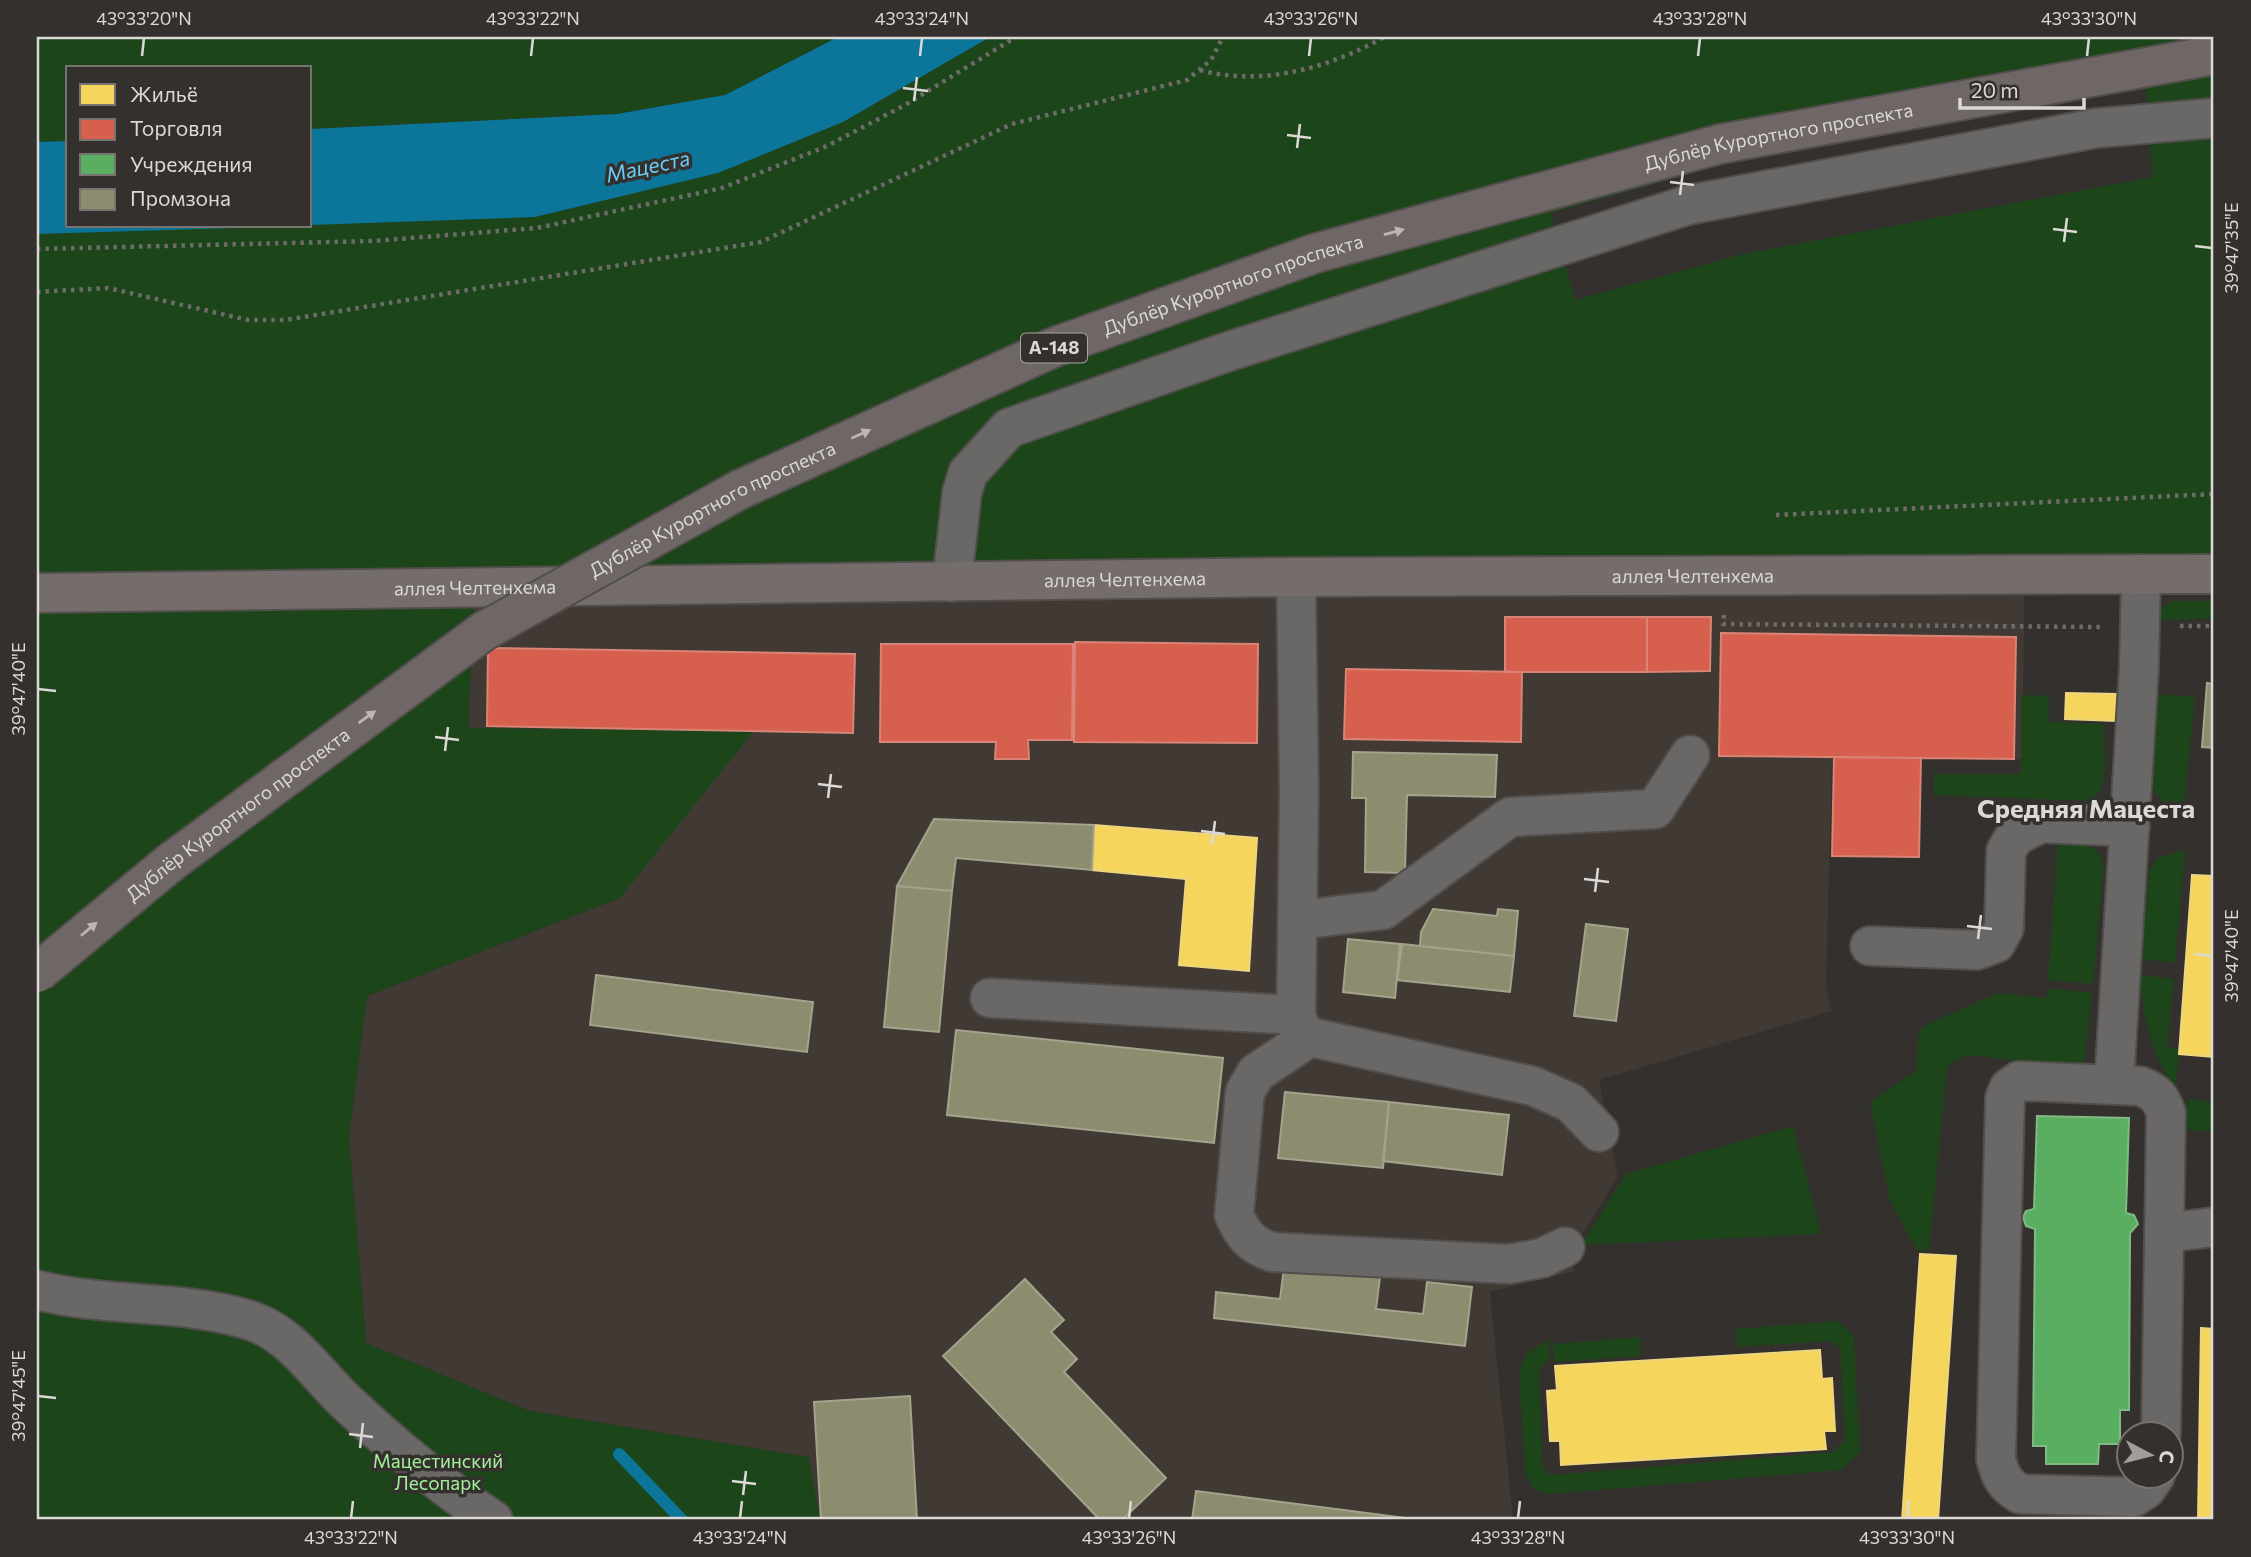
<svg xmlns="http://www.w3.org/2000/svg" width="2251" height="1557" font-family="Commissioner,sans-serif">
	<rect width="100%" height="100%" fill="#33302e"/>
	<path fill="#413933" d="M2025 575 2022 759 1832 757 1826 986 1832 1011 1599 1080 1618 1177 1573 1249 1574 1271 1490 1292 1513 1520H820L808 1457 529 1411 366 1343 349 1137 367 996 620 898 752 731 468 728 475 589Z"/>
	<path fill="#1d451a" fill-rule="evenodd" d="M37 37H838L725 95 616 114 310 129V68H68V141L37 142Z
		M990 37H2214V574L475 589 468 728 754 731 620 898 367 996 349 1137 366 1343 529 1411 809 1457 820 1520H37V234L535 217 718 173 843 122ZM2145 82 2153 177 1743 254 1575 300 1551 213 1718 166Z
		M2171 601H2214V619L2159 620 2158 611Z
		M2156 694 2195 697 2183 816 2160 799 2151 786Z
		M2022 695 2049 696V722L2103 724C2103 748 2113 789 2089 801L1934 795V774H2021Z
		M2058 842C2080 844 2097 841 2104 865L2093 984 2048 980Z
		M2185 850 2175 963 2141 959 2149 871 2158 858Z
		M2139 975 2174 979 2167 1047 2180 1049 2175 1089C2151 1056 2144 1015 2139 975Z
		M2047 988 2092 993 2084 1062 2078 1068H2066L1973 1055 1959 1058 1947 1067 1929 1251 1917 1250 1890 1201 1870 1102 1916 1071 1919 1031 1928 1024 1998 993 2046 998Z
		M2188 1099 2214 1102V1132L2185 1129Z
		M1793 1126 1821 1234 1581 1245 1626 1174Z
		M1837 1321 1854 1335 1860 1452 1841 1470 1548 1494 1534 1489 1525 1473 1519 1371 1527 1353 1549 1339 1550 1358 1543 1364 1539 1375 1543 1468 1550 1475 1833 1452 1845 1440 1840 1348 1831 1341 1737 1347 1736 1329Z
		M1640 1337 1641 1356 1554 1362 1553 1344Z"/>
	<path fill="#0c769a" d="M838 37H990L843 122 718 173 535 217 310 225V129L617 114 725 95Z
		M68 141V226H300L37 234V142Z"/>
	<path fill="#f6d55c" stroke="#eed681" stroke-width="2" d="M2066 693 2118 694 2117 721 2065 719Z
		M1094 825 1257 838 1249 971 1179 965 1186 879 1092 870Z
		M2192 875 2214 876V1057L2179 1054Z
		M1920 1254 1956 1256 1938 1520H1902Z
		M2201 1328 2214 1329V1520H2198Z
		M1820 1350 1822 1379 1832 1378 1835 1431H1824L1826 1449 1561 1465 1560 1441H1550L1547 1391 1557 1390 1555 1366Z"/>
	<path fill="#d6604d" stroke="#d88476" stroke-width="2" d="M1505 617H1647V672H1505Z
		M1647 617H1711L1710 671 1647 672Z
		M1721 633 2016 637 2014 759 1719 756Z
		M1075 642 1258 644 1257 743 1074 742Z
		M881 644H1073L1072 740H1028L1029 759H995L996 742H880Z
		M488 648 855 654 853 733 487 726Z
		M1346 669 1522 672 1521 742 1344 739Z
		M1834 757 1921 758 1919 857 1832 856Z"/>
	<path fill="#5aae61" stroke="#81bb84" stroke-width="2" d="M2037 1116 2129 1118 2126 1213 2134 1215 2138 1224 2130 1233 2129 1410H2120V1444H2099L2098 1464H2046V1446H2033L2035 1229 2026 1226 2023 1217 2026 1211 2034 1209Z"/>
	<path fill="#8c8c6e" stroke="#a4a38d" stroke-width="2" d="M2207 683 2214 684V748L2202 747Z
		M1353 752 1497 755 1495 797 1407 795 1405 873 1365 872 1366 798H1352Z
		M934 819 1094 825 1092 870 956 858 952 891 897 886Z
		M897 886 952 891 939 1032 884 1027Z
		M1433 909 1497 916 1498 909 1518 911 1514 956 1420 946 1421 932Z
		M1586 924 1628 929 1616 1021 1574 1016Z
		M1348 939 1400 944 1395 998 1343 992Z
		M1402 944 1514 956 1510 992 1397 980Z
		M596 975 813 1002 807 1052 590 1025Z
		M956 1030 1223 1058 1214 1143 947 1115Z
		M1285 1092 1389 1102 1383 1168 1278 1158Z
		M1389 1102 1509 1115 1502 1175 1383 1161Z
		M1284 1267 1380 1277 1376 1309 1423 1314 1427 1282 1472 1287 1465 1346 1214 1318 1216 1292 1280 1299Z
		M1025 1279 1064 1320 1051 1332 1077 1359 1064 1372 1166 1478 1122 1520H1100L943 1356Z
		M910 1396 917 1520H821L814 1402Z
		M1196 1491 1421 1520H1192Z"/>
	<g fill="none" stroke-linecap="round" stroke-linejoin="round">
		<path stroke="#0c769a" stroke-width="12" d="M619 1454 682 1520"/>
		<defs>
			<path id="minor" d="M952 582 962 492 968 473 1009 428 1230 351 1688 205 2097 128 2214 118
				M1298 920 1383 910 1510 817 1655 809 1690 755
				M1870 946 1977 950 1996 943 2004 928 2006 851 2015 836 2041 823 2130 827
				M990 998 1296 1015 1299 791 1296 577
				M1296 1015 1300 1028 1310 1037 1256 1073 1245 1092 1234 1215C1243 1235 1251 1245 1272 1252L1509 1264 1542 1258 1565 1247
				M1310 1037 1533 1086 1571 1103 1599 1132
				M2114 1085 2139 667 2141 574
				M2164 1233 2214 1227
				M37 1290C107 1308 184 1299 252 1321 292 1335 315 1372 344 1400 390 1443 439 1485 493 1520
				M2155 1476 2146 1489 2134 1497 2020 1494C2005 1485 2000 1476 1996 1459L2005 1098 2009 1088 2019 1081 2140 1086C2156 1092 2161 1098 2166 1113L2161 1434"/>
			<g id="major">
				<path id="s1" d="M37 593 1296 577 2214 574"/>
			</g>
		</defs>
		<use href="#minor" stroke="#514e4c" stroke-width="42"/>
		<use href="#major" stroke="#514e4c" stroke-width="42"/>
		<path stroke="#6e6c6a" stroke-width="4.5" stroke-dasharray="3.5 5" stroke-linecap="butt" d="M1200 70C1261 87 1330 68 1384 37
			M37 249 373 241 537 228 722 188 827 146 905 105 1016 37
			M37 292 108 288 248 320H285L761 242 1012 124 1187 80 1211 60 1223 37
			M1776 515 2214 494
			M1724 615 1723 624 2101 627
			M2180 626H2214"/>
		<use href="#minor" stroke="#6a6867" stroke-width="38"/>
		<use href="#major" stroke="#746d6c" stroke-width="38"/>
		<defs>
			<g id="highway-bridge">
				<path id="s2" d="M37 973 171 862 484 631 741 489 1057 346 1316 253 1720 144 2214 55"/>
			</g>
		</defs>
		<use href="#highway-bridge" stroke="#514e4c" stroke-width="42" stroke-linecap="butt"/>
		<use href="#highway-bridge" stroke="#6f6765" stroke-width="38"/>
	</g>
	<defs><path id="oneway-solid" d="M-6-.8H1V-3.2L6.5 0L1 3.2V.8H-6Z" transform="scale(1.75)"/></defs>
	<g fill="#bbb6b4">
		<use href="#oneway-solid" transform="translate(1394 232) rotate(-15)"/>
		<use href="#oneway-solid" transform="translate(861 434) rotate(-24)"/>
		<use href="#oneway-solid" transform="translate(367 717) rotate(-36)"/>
		<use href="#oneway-solid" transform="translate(89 929) rotate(-40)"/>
	</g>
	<path fill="none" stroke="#dbd8d6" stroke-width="2.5" d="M142 56 144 38M531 56 533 38M920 56 922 38M1309 56 1311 38M1698 56 1700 38M2087 56 2089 38M903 88 928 91M914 101 917 77M1287 135 1311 138M1297 148 1300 124M1670 182 1694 185M1680 195 1683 171M2053 229 2077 232M2064 242 2067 218M2195 246 2212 248M38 689 56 691M435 737 459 740M445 751 448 727M818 784 842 787M828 798 831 774M1201 831 1225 834M1212 845 1215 821M1584 879 1609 882M1595 892 1598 868M1967 926 1992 929M1978 939 1981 915M2195 954 2212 956M38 1396 56 1398M349 1434 373 1437M360 1448 363 1423M732 1481 756 1484M743 1495 746 1471M351 1518 353 1501M740 1518 742 1501M1129 1518 1131 1501M1518 1518 1520 1501M1907 1518 1909 1501"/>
	<g text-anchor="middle" stroke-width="7" stroke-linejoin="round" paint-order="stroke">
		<rect fill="#34302d" stroke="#a9a6a3" stroke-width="2" x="1021" y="333.5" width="66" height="29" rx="5"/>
		<g font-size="18" font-weight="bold" fill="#dbd8d6">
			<text x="1054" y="354">А-148</text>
		</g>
		<g font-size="19" fill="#dbd8d6" stroke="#34302d">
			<text dy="7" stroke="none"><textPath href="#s2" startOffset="1956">Дублёр Курортного проспекта</textPath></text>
			<text dy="7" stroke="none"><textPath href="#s2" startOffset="1390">Дублёр Курортного проспекта</textPath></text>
			<text dy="7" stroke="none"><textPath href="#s2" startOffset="822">Дублёр Курортного проспекта</textPath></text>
			<text dy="7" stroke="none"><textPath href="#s1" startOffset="1656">аллея Челтенхема</textPath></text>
			<text dy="7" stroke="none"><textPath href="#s1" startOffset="1088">аллея Челтенхема</textPath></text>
			<text dy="7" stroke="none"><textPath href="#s1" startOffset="438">аллея Челтенхема</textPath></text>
			<text dy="7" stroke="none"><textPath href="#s2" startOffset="256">Дублёр Курортного проспекта</textPath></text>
		</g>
		<g font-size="19" fill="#a1f09a" stroke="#34302d">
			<text x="438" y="1468">Мацестинский<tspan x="438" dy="22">Лесопарк</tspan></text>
		</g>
		<g font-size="21" font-style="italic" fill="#6bccf8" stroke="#34302d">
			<text transform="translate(648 167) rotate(-12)" y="7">Мацеста</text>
		</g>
		<g font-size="26" font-weight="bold" fill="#dbd8d6" stroke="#34302d">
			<text x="2086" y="818">Средняя Мацеста</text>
		</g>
	</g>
	<rect width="2251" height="1557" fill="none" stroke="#34302d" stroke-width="77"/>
	<rect x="66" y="66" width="245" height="161" fill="#34302d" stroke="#777371" stroke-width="2"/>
	<rect x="80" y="84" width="35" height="21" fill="#f6d55c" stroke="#777371" stroke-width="2"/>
	<text x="130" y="102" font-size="21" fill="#dbd8d6">Жильё</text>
	<rect x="80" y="119" width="35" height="21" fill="#d6604d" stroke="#777371" stroke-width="2"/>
	<text x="130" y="136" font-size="21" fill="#dbd8d6">Торговля</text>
	<rect x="80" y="154" width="35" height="21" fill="#5aae61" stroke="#777371" stroke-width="2"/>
	<text x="130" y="172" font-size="21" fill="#dbd8d6">Учреждения</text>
	<rect x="80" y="189" width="35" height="21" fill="#8c8c6e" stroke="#777371" stroke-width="2"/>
	<text x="130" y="206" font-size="21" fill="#dbd8d6">Промзона</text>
	<g transform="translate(2150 1455) rotate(97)"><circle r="33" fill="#34302d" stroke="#777371" stroke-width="2"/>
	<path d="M0-5L12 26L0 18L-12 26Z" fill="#a09d9b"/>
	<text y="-10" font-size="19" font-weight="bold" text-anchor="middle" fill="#dbd8d6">С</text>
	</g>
	<path d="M1960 98v10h124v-10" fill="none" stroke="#dbd8d6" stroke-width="3.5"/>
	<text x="1971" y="98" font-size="21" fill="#dbd8d6" stroke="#34302d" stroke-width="5" paint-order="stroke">20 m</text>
	<rect x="38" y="38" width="2174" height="1480" fill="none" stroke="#dbd8d6" stroke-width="2.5"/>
	<g font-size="18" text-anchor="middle" fill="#dbd8d6">
		<text x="144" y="25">43°33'20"N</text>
		<text x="533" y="25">43°33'22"N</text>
		<text x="922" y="25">43°33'24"N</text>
		<text x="1311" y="25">43°33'26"N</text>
		<text x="1700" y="25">43°33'28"N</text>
		<text x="2089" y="25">43°33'30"N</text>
		<text transform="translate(2232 248) rotate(-90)" y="6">39°47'35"E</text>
		<text transform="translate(19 689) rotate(-90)" y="6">39°47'40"E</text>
		<text transform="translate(2232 956) rotate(-90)" y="6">39°47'40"E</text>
		<text transform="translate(19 1396) rotate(-90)" y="6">39°47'45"E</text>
		<text x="351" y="1544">43°33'22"N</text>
		<text x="740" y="1544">43°33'24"N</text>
		<text x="1129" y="1544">43°33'26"N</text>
		<text x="1518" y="1544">43°33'28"N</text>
		<text x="1907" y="1544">43°33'30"N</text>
	</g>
</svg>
